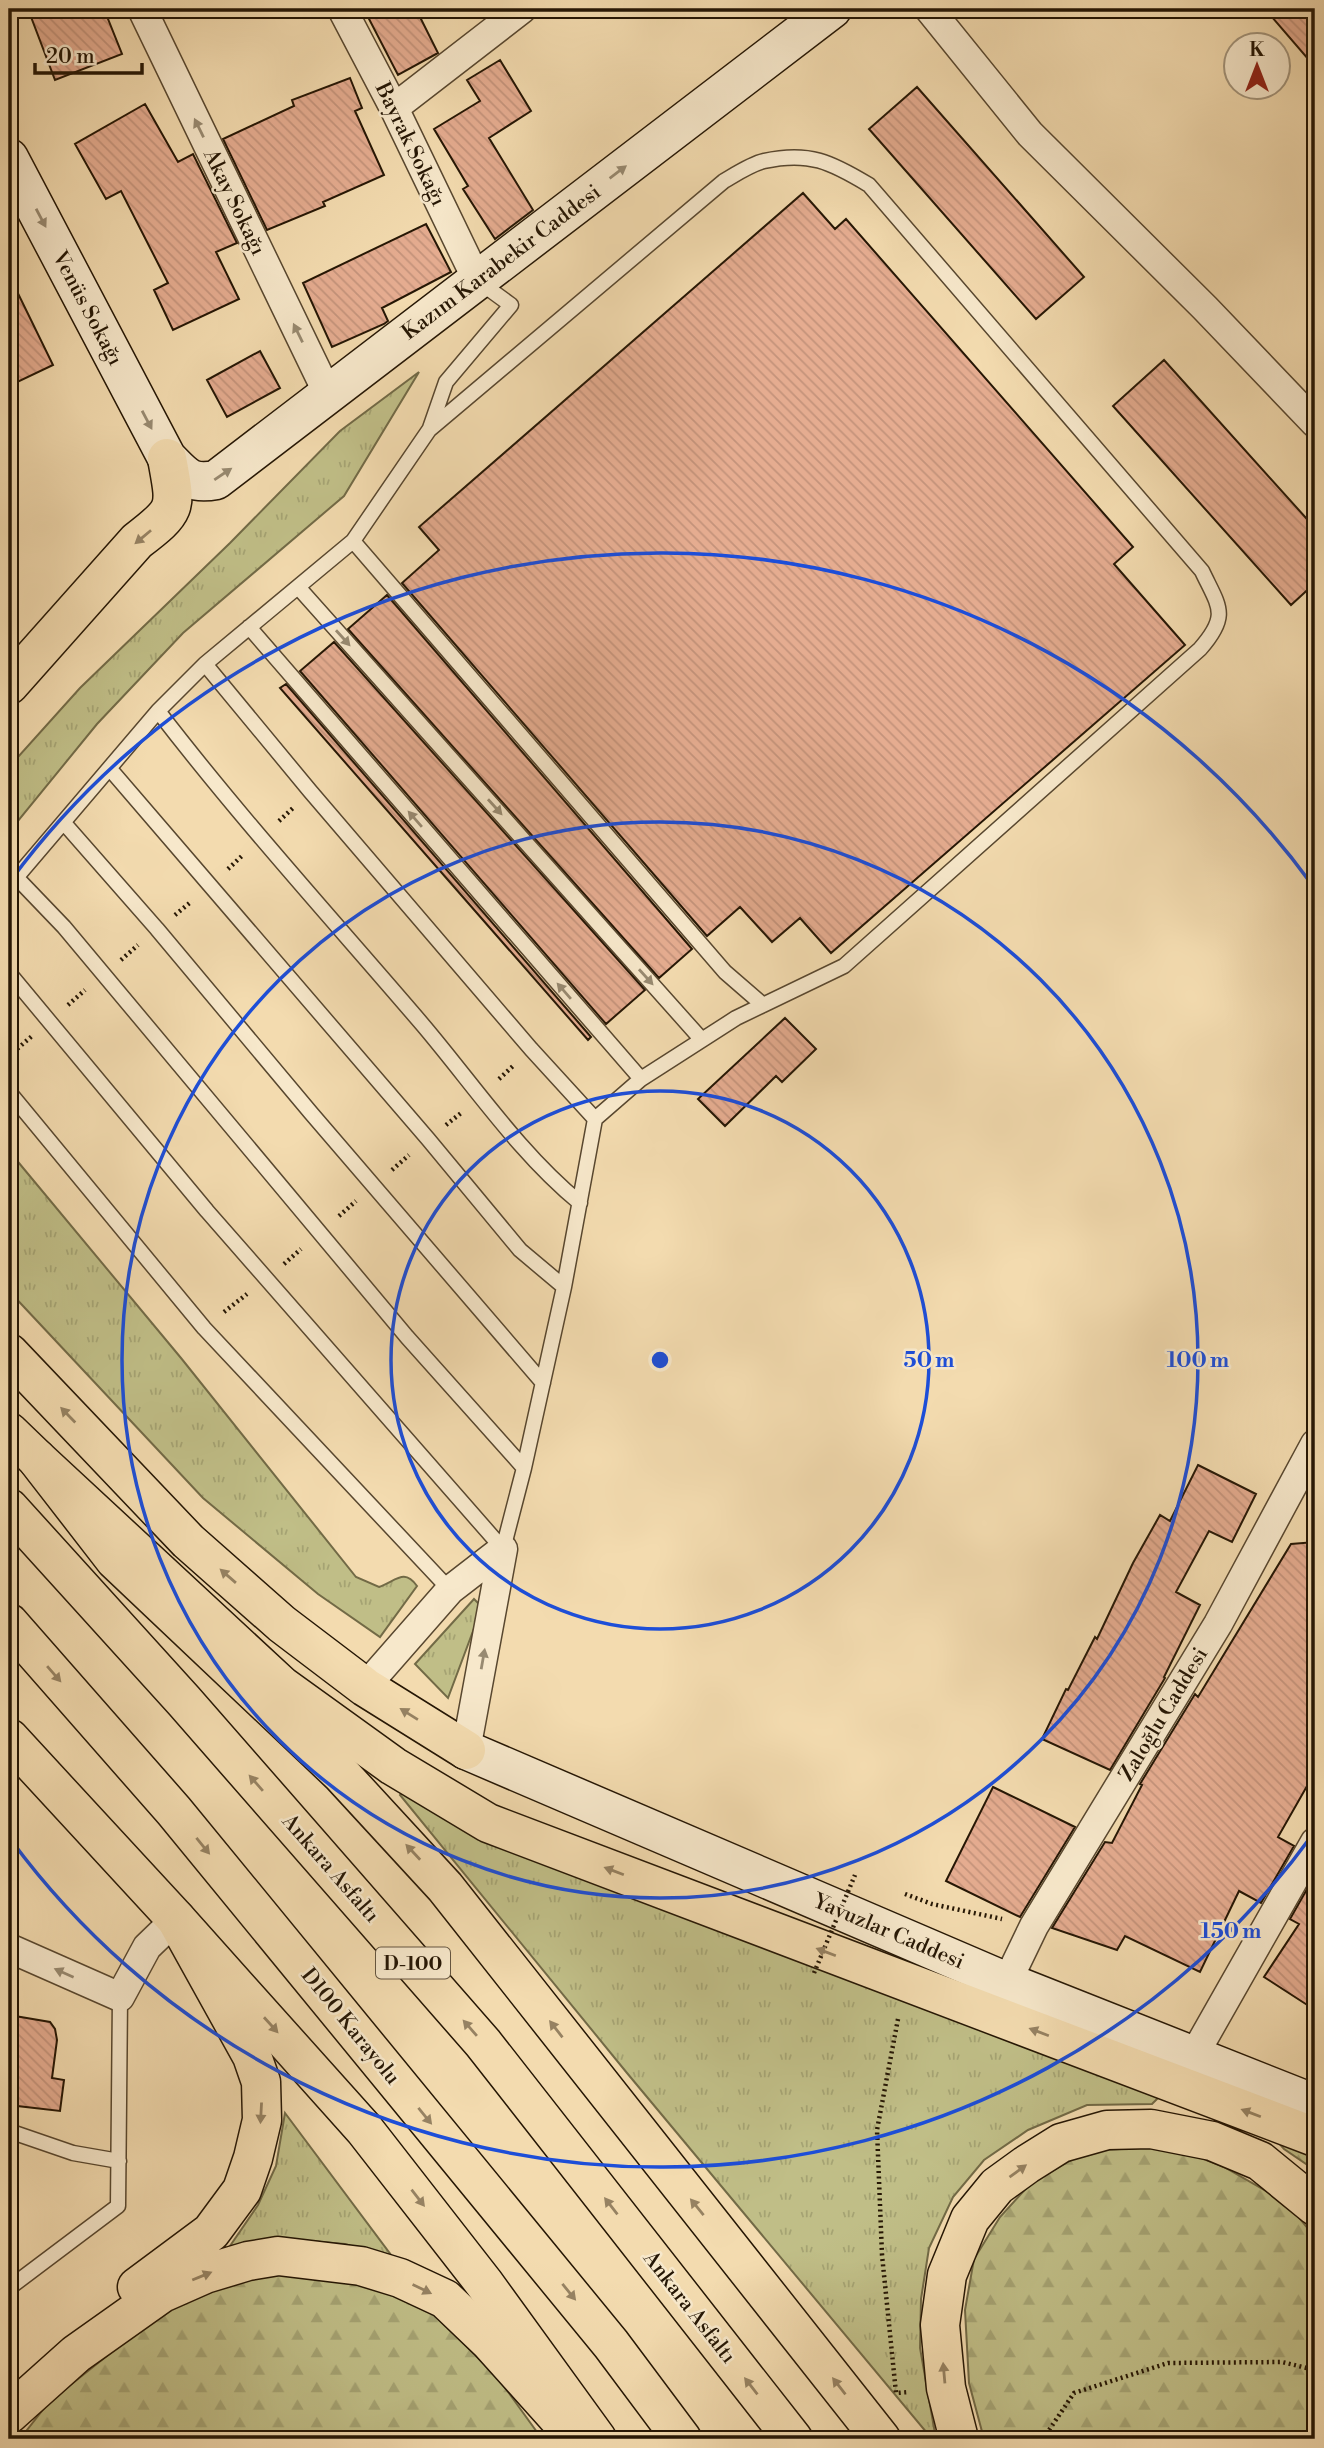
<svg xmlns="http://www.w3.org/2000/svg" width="1324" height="2448" font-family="'Libre Bodoni',serif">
	<defs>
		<pattern id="grass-tufts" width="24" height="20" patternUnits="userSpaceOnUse" patternTransform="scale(1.75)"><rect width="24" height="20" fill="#c0be87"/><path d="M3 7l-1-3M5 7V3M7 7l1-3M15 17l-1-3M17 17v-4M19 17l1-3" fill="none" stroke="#a5a373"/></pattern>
		<pattern id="forest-firs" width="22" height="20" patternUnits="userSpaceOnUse" patternTransform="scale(1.75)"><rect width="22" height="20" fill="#c0be87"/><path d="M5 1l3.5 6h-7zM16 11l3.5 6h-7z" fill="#a5a373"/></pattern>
		<pattern id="building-back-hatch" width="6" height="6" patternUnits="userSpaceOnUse" patternTransform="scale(1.75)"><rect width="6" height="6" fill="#e5ac90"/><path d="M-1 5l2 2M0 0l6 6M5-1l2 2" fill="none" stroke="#c4937b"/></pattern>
	</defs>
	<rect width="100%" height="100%" fill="#f3dbaf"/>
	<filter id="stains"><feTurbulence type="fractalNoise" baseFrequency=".00286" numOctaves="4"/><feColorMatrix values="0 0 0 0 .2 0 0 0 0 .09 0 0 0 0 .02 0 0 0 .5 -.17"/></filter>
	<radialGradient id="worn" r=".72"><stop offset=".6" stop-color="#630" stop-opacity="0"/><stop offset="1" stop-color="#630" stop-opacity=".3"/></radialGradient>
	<path fill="url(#grass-tufts)" stroke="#726a46" stroke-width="2" d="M419 372 344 496 183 633 97 724 9 832V767L80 688 230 543 340 431Z
		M9 1151 181 1358 356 1577 379 1587C396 1581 404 1568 417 1586L380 1637 318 1594 203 1498 9 1291Z
		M474 1599 482 1607 448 1698 415 1664Z
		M405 1789 1158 2092V2098L1152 2104 1087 2105 1028 2130 984 2160 953 2197 929 2248 921 2299 920 2348 936 2439H932L627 2073 400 1795Z
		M285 2113 394 2259 345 2244 287 2239 230 2246 258 2205 276 2166Z"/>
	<path fill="url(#forest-firs)" stroke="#726a46" stroke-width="2" d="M1277 2141 1315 2153V2170L1284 2149Z
		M1171 2146 1224 2167 1287 2203 1315 2237V2435L1313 2439H984L969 2383 965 2310 974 2259 1000 2217 1030 2184 1087 2151Z
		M278 2267 369 2284 433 2313 498 2378 542 2439H20L49 2402 171 2305Z"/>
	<path fill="url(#building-back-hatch)" stroke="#251604" stroke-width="2" d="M28 9H104L122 54 55 80Z
		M385 9H416L438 53 398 75 368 17Z
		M1265 9H1315V67Z
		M500 60 531 111 489 138 533 210 495 239 463 189 468 186 434 129 480 101 467 80Z
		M350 78 362 108 355 111 384 175 323 202 325 206 267 230 223 139 294 106 292 100Z
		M917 87 1084 277 1036 319 869 129Z
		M145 104 178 162 193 154 237 243 216 252 239 299 173 330 154 290 168 283 121 191 106 199 75 144Z
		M803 193 835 229 846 219 1133 547 1114 564 1185 645 831 953 800 918 772 942 740 907 707 936 402 583 439 550 419 527Z
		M426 224 451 272 382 308 388 321 384 324 332 347 303 283Z
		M9 275 53 365 9 386Z
		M260 351 280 388 227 417 207 380Z
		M1164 360 1315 528V583L1291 605 1113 406Z
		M387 595 692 949 659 978 348 629Z
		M334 642 645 990 606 1024 300 671Z
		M286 684 591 1037 588 1040 280 688Z
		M785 1018 816 1049 782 1082 776 1076 725 1126 698 1099Z
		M1198 1465 1256 1494 1232 1542 1209 1531 1176 1592 1200 1605 1164 1677 1165 1678 1110 1770 1042 1739 1066 1689 1068 1690 1095 1637 1097 1639 1133 1563 1160 1515 1170 1521Z
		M1315 1542V1772L1278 1837 1294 1846 1261 1903 1239 1891 1200 1972 1125 1936 1117 1950 1052 1928 1105 1842 1112 1843 1142 1785 1140 1784 1195 1694 1198 1697 1291 1544Z
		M993 1787 1075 1827 1020 1917 946 1881Z
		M1315 1875V2010L1264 1977 1299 1924 1290 1919Z
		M9 2015 50 2022 55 2029 57 2040 52 2078 64 2080 60 2111 9 2105Z"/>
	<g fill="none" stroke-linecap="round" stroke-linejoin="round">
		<defs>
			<path id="service" d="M430 428 446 382 511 305 478 281
				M353 541 725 972 763 1005
				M298 587 702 1040
				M249 627 641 1079
				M205 664 310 791 531 1049 595 1119
				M158 711C241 819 333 920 422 1024 473 1084 519 1153 580 1203
				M110 769 428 1139 520 1250 564 1287
				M64 823 157 929 311 1113 543 1383
				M16 877 64 927 407 1337 524 1468
				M9 886 158 711 205 664 353 541 429 430 724 181C736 174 751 164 764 161 809 151 831 162 869 185L1202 571C1219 607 1230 615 1200 649L844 966 736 1018 641 1079 595 1119 564 1287 524 1468 503 1549
				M9 973 207 1211 503 1549
				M9 1092 204 1328 450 1590
				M9 2131 73 2153 119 2161
				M9 2288 118 2206 120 1997"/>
			<path id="minor" d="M142 9 328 394
				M342 9 394 108 477 280
				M929 9 1030 134 1205 308 1315 423
				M394 108 522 9
				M365 1687 450 1590 503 1549
				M466 1750 503 1549
				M9 1948 120 1997 147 1947 176 1919
				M1007 1982 1034 1926 1218 1624 1315 1444
				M1194 2055 1315 1842"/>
			<path id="secondary" d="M9 158 167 458C185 476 190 485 216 480L832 9
				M466 1750 1007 1982 1315 2104"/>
			<path id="trunk" d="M9 685 137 541C179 509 176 508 167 458
				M9 1353 188 1541 282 1624 365 1687 466 1750
				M9 1432 36 1458 115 1560 341 1774 445 1887 881 2439
				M9 1508 184 1701 483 2043 793 2439
				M9 1623 174 1811 611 2344 682 2439
				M9 1738 176 1919 364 2129 484 2283 597 2439"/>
			<path id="motorway" d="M36 1458 282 1686 393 1766 488 1823 1315 2137
				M137 2287 211 2232 242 2190 253 2158 262 2120 261 2082 252 2056 176 1919
				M9 2414 76 2354 162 2293 205 2274 248 2261 278 2256 361 2266 400 2278 445 2299 490 2342 577 2439
				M959 2439 946 2388 940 2325 947 2275 970 2219 997 2186 1026 2165 1061 2143 1107 2130 1151 2129 1212 2141 1260 2161 1315 2206"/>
		</defs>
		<use href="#service" stroke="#58472f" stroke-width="17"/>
		<use href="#minor" stroke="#58472f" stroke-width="31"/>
		<use href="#secondary" stroke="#251604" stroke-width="41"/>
		<use href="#trunk" stroke="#251604" stroke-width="41"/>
		<use href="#motorway" stroke="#251604" stroke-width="41"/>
		<path stroke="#251604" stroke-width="4.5" stroke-dasharray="2 3.5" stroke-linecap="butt" d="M279 821 293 808
			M228 869 244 854
			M175 915 192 901
			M121 960 138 945
			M68 1005 85 990
			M9 1056 32 1036
			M499 1079 513 1066
			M446 1125 461 1113
			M392 1170 409 1155
			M339 1216 356 1201
			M284 1264 301 1249
			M224 1312 247 1294
			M905 1894 932 1904 1002 1919
			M898 2019 877 2130 882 2255 896 2393 909 2392
			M1043 2439 1074 2393 1168 2363 1282 2362 1315 2370"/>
		<use href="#service" stroke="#f7e8cb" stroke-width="14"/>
		<use href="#minor" stroke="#f7e8cb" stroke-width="28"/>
		<use href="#secondary" stroke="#f7e8cb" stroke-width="38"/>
		<use href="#trunk" stroke="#f3dbaf" stroke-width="38"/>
		<use href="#motorway" stroke="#f3dbaf" stroke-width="38"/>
		<path stroke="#251604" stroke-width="4.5" stroke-dasharray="2 3.5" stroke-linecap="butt" d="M814 1973 855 1875"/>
	</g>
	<defs><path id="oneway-solid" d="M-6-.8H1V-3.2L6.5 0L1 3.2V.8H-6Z" transform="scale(1.75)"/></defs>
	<g fill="#988a71">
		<use href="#oneway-solid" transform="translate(199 128) rotate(-116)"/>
		<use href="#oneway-solid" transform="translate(618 172) rotate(-37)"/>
		<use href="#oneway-solid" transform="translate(41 218) rotate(62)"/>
		<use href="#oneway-solid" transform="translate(298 333) rotate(-116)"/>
		<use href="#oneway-solid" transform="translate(147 420) rotate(62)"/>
		<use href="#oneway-solid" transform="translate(223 474) rotate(-34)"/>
		<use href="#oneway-solid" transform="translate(343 638) rotate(48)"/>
		<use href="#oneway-solid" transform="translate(495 807) rotate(48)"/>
		<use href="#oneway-solid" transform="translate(415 819) rotate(-131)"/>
		<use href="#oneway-solid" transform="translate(646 977) rotate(48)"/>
		<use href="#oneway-solid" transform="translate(564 991) rotate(-131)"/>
		<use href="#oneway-solid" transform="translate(483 1659) rotate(-80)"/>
		<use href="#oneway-solid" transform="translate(64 1973) rotate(-156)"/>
	</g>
	<g fill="#968262">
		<use href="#oneway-solid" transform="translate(143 537) rotate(140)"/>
		<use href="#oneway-solid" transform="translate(68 1415) rotate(-134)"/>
		<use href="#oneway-solid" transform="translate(228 1576) rotate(-139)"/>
		<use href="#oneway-solid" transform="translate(54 1674) rotate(49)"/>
		<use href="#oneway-solid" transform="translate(409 1714) rotate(-148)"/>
		<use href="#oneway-solid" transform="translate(256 1783) rotate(-131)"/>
		<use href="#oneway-solid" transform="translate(203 1846) rotate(51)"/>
		<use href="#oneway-solid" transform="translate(413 1852) rotate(-133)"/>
		<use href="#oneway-solid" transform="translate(614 1871) rotate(-159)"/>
		<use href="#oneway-solid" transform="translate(826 1952) rotate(-159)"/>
		<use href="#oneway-solid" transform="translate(271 2025) rotate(48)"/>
		<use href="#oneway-solid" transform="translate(470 2028) rotate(-131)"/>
		<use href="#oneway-solid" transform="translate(556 2029) rotate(-128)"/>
		<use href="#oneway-solid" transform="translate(1039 2032) rotate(-159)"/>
		<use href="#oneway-solid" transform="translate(261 2113) rotate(93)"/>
		<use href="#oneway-solid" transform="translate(1251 2113) rotate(-159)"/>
		<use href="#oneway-solid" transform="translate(425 2116) rotate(51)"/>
		<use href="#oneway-solid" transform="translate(1018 2171) rotate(-36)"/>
		<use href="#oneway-solid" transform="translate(418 2198) rotate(52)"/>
		<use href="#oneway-solid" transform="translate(611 2206) rotate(-128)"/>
		<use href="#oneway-solid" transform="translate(697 2207) rotate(-129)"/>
		<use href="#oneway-solid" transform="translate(202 2276) rotate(-22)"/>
		<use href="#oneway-solid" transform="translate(422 2289) rotate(26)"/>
		<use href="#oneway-solid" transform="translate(569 2292) rotate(51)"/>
		<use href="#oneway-solid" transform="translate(944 2373) rotate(-95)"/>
		<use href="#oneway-solid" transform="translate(751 2386) rotate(-128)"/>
		<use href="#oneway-solid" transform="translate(839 2386) rotate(-128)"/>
	</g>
	<g fill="none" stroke="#1d4ed8" stroke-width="3.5">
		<circle cx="660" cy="1360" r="269"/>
		<circle cx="660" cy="1360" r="538"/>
		<path d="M1313 1834A807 807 0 0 1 11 1840M11 880A807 807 0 0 1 1313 886"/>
	</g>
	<g text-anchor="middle" stroke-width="5" stroke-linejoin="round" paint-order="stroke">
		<rect fill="#f7e8cb" stroke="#645540" stroke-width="2" x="376" y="1947.5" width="74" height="31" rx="5"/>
		<g font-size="19" font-weight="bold" fill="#251604">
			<text x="413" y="1970">D-100</text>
		</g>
		<g font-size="21" fill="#251604" stroke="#f7e8cb">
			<text transform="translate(411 144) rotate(64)" y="7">Bayrak Sokağı</text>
			<text transform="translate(235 202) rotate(64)" y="7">Akay Sokağı</text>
			<text transform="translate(501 262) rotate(-37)" y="7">Kazım Karabekir Caddesi</text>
			<text transform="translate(88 308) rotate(62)" y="7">Venüs Sokağı</text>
			<text transform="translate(1163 1714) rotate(-59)" y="7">Zaloğlu Caddesi</text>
			<text transform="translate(331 1868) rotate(49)" y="7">Ankara Asfaltı</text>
			<text transform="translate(889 1931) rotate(23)" y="7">Yavuzlar Caddesi</text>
			<text transform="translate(351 2026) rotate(51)" y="7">D100 Karayolu</text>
			<text transform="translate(690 2307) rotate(52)" y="7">Ankara Asfaltı</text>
		</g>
	</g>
	<circle cx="660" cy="1360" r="10" fill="#1d4ed8" stroke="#f7e8cb" stroke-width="3.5"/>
	<g font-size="21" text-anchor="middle" font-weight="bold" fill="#1d4ed8" stroke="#f7e8cb" stroke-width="5" stroke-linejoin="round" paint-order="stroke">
		<text x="929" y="1367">50 m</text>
		<text x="1198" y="1367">100 m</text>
		<text x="1231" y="1938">150 m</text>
	</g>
	<rect width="1324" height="2448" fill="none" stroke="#f3dbaf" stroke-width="35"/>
	<rect x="10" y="10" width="1303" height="2427" fill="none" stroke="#251604" stroke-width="3.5"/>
	<rect x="18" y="18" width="1289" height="2413" fill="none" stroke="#251604" stroke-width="2"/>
	<g transform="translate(1257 66)"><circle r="33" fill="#f7e8cb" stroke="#a3947b" stroke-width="2"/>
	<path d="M0-5L12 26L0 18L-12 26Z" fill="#8f2418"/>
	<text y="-10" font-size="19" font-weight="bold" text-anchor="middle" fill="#251604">K</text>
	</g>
	<path d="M35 63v10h107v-10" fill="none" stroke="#251604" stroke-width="3.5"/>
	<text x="46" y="63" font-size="21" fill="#251604" stroke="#f7e8cb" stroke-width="5" paint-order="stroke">20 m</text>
	<rect width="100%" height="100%" filter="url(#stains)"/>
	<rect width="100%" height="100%" fill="url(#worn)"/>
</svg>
